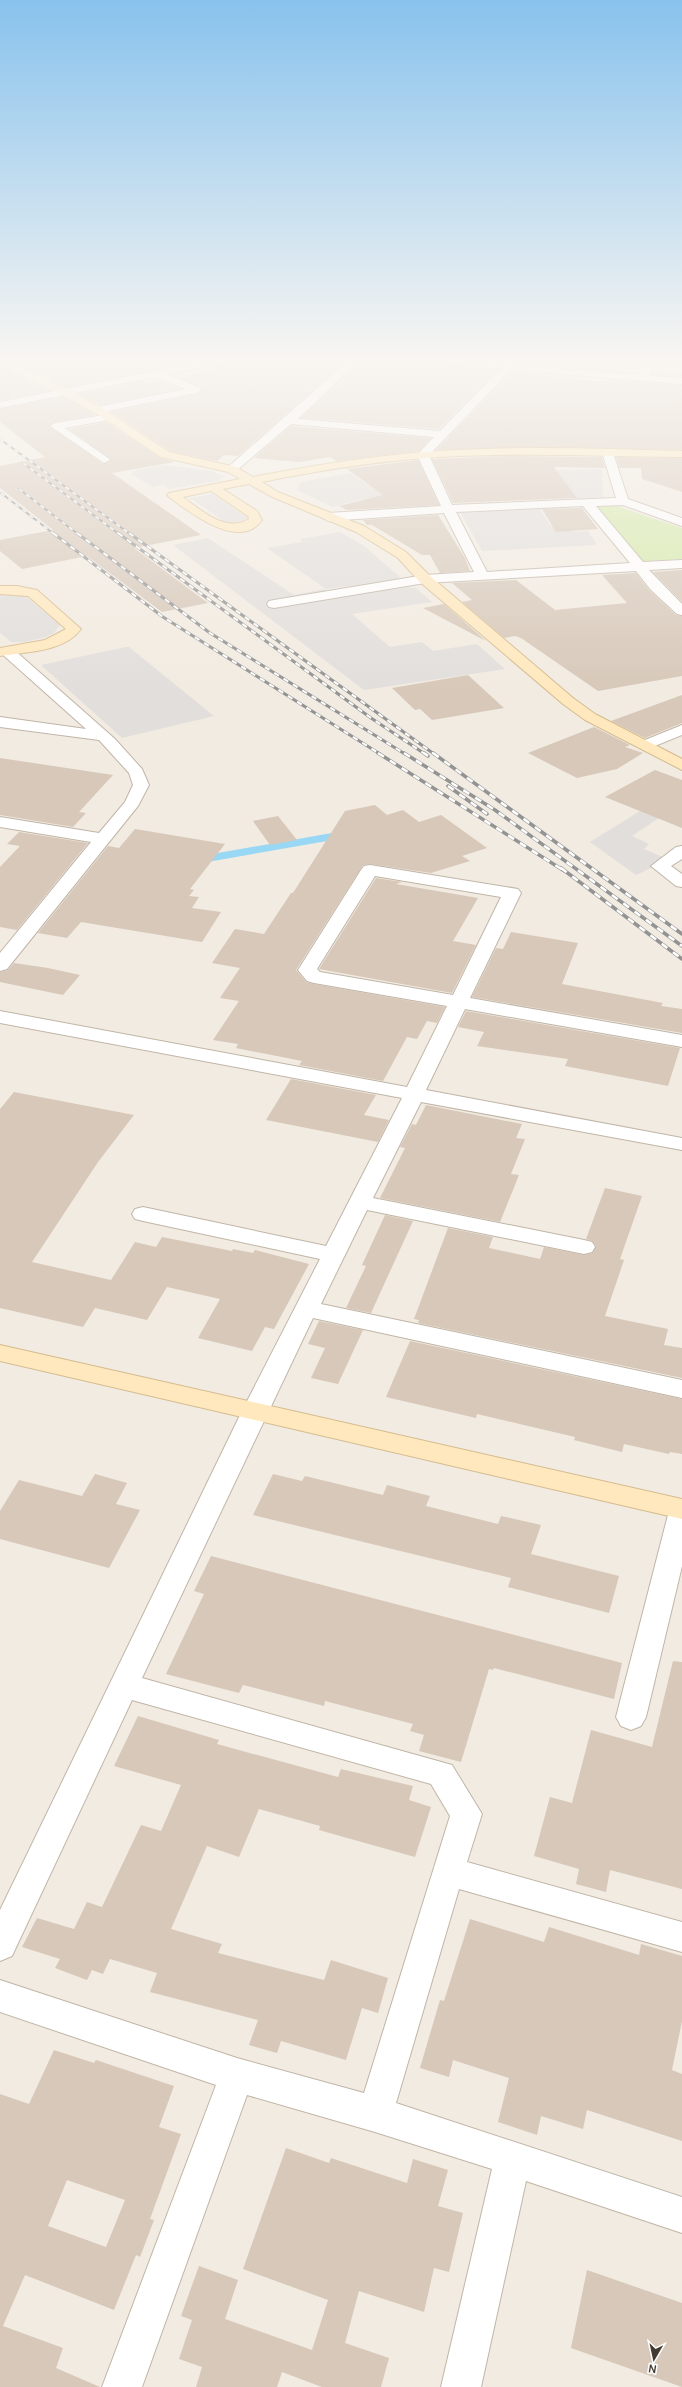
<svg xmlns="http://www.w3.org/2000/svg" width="682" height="2387" font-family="Manrope,sans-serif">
	<rect width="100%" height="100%" fill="#f2ebe1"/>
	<path fill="#d3e9a7" d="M616 506 682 528V559L640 562 595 507Z"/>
	<path fill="#e2dedb" d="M69 358H229L116 380Z
		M164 465 211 471 225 476 217 481 169 489 163 485 152 487 131 474 136 470Z
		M602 469 603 497 575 500 559 477 536 470Z
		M351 473 369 486 425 479 429 482 431 497 365 501 363 499 333 507 297 490 301 482Z
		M212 494 250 519 228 524 190 498Z
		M539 508 550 525 568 524 574 532 588 531 597 545 482 551 460 512Z
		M340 532 363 545 400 577 396 580 326 589 267 548 303 542 300 539Z
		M208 538 294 595 324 589 335 598 409 587 416 588 432 602 352 614 390 647 422 642 433 651 477 644 505 669 364 690 173 545Z
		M0 594 25 596 60 625 54 633 46 637 25 642H11L0 633Z
		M126 647H129L214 716 122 738 41 665Z
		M682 785 659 818 632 836 649 844 644 849 665 858 653 867 636 875 590 842Z"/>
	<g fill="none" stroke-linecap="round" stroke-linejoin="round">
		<path stroke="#99d8f4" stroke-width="7" d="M204 859 341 835"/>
	</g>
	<path fill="#d7c8b9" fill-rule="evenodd" d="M51 358H141L142 372 67 387 18 364Z
		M242 358H345V362L238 456 224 455 217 461 170 451 111 412 197 394 202 390 201 387 179 378 210 370V367L236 362Z
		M470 358H509L505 362Z
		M523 358H542L535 365 519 364Z
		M395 362 498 370 439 429 301 418 359 363 391 366Z
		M3 367 49 391 0 400V368Z
		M512 372 592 381 619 380 682 385V450L541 447 436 450Z
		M652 372 682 374V376L651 375Z
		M143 381 144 384 160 381 180 389 100 405 79 394Z
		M62 397 96 415 55 422 49 426 103 464 111 461V459L69 429 106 422 160 458 175 462 112 473 201 535 134 548 208 603 162 612 87 556 22 569 0 551V540L53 530 0 488V466L45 457 0 422V409Z
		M291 426 431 438 419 451 336 461 330 457 299 462 254 458Z
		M513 456 602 457 605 468 554 467 577 498 453 503 432 459Z
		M616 457 682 458V492L642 479 641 468H619Z
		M418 460 439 505 347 510 339 506 383 495 347 469Z
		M582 508 598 529 556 532 542 509Z
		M438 515 465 558 470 571 440 573 430 555H422L372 525H367L363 520Z
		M682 570V602L653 572Z
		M636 573 650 591 676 615 682 616V676L598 691 521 638 515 636 504 638 462 602 472 600 452 583 516 580 555 610 627 603 602 575Z
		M444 604 486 641 423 608Z
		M468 675 504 708 432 720 420 709 415 710 392 688Z
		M682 695V723L645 738 611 721Z
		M594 727 630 745 625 747 643 753 617 769 577 778 528 753Z
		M0 758 113 775 79 812 86 813 73 827 0 815Z
		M655 770 682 780V828L605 797Z
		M375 805 387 815 403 810 419 822 441 815 487 848 462 856 470 861 431 873 370 864 363 865 296 970 306 982 314 984 445 1007 437 1023 427 1021 417 1039 407 1037 383 1081 299 1065 302 1061 236 1048 238 1044 213 1040 239 1001 220 998 240 968 212 963 235 929 264 934 291 893H293L345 811Z
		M278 816 297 840 270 845 253 821Z
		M135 829 225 844 190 889 194 890 189 896 199 897 192 908 221 912 202 942 81 922 67 938 38 933 108 846 119 848Z
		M19 832 88 843 17 930 0 927V867L20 846 7 844Z
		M376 878 402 882 396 884 478 898 453 941 476 945 452 993 319 969Z
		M511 932 578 943 562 984 663 1003 661 1006 682 1009V1033L472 997 496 948 503 949Z
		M14 963 48 968 80 975 63 995 0 982V972L8 970Z
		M466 1011 680 1048 668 1086 565 1066 568 1059 477 1046 484 1032 458 1027Z
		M291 1079 376 1095 364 1115 389 1120 378 1142 266 1120Z
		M14 1092 134 1115 98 1162 32 1262 111 1280 135 1242 156 1247 162 1237 232 1251 233 1249 253 1253 255 1250 309 1264 274 1329 265 1327 252 1351 198 1338 220 1299 167 1287 147 1320 95 1308 83 1327 0 1308V1109Z
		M426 1105 522 1124 516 1138 525 1139 511 1174 519 1175 500 1222 380 1198 405 1148 400 1147 412 1124 416 1125Z
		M605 1188 642 1196 620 1259 624 1260 605 1316 668 1329 664 1345 682 1348V1378L418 1323 419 1320 414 1319 448 1228 493 1237 489 1248 540 1259 544 1247 584 1255 592 1253 596 1246 592 1241 586 1239Z
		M385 1215 413 1221 371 1313 346 1308 366 1266 362 1265Z
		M319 1321 363 1330 338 1384 311 1378 325 1348 308 1344Z
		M410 1341 682 1399V1454L670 1452 669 1454 624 1444 622 1452 574 1440 575 1437 477 1414 476 1418 386 1397Z
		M95 1474 127 1483 116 1504 140 1510 109 1568 0 1539V1511L19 1480 82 1496Z
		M273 1474 302 1481 305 1476 383 1495 387 1485 430 1496 426 1506 498 1524 501 1516 541 1525 531 1554 619 1576 609 1613 508 1587 511 1578 253 1515Z
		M211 1556 622 1663 614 1699 494 1668 493 1670 489 1669 461 1762 419 1751 424 1735 410 1731 413 1724 325 1701 324 1706 243 1685 239 1693 166 1674 204 1594 194 1591Z
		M673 1661 682 1662V1889L610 1870 606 1892 576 1884 579 1869 534 1856 550 1797 572 1803 591 1730 652 1747Z
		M138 1716 219 1740 217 1744 338 1777 341 1769 413 1786 409 1800 431 1807 415 1857 319 1830 320 1826 259 1809 239 1857 207 1846 171 1929 222 1944 218 1953 324 1980 331 1960 388 1978 378 2013 362 2008 346 2060 281 2041 277 2053 249 2045 258 2020 150 1992 157 1973 110 1959 103 1974 92 1970 87 1980 55 1968 60 1959 22 1947 37 1918 74 1929 87 1902 102 1907 141 1825 161 1831 181 1785 114 1766Z
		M470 1919 544 1942 549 1927 639 1955 641 1944 682 1956V2021L672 2070 682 2074V2141L587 2110 583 2129 541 2116 537 2135 498 2122 509 2078 453 2060 449 2077 420 2068 440 2000 444 2001Z
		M54 2050 94 2063 96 2060 174 2086 159 2127 181 2134 150 2219 154 2220 140 2257 136 2255 114 2310 25 2275 3 2326 63 2348 56 2368 100 2387H0V2094L29 2104ZM67 2180 125 2200 106 2247 48 2226Z
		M286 2148 329 2163 331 2158 407 2183 413 2159 448 2170 438 2206 463 2213 449 2272 434 2268 424 2312 359 2291 345 2343 389 2358 381 2387H322L282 2372 277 2387H196L202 2367 179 2359 192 2320 181 2316 199 2266 238 2280 225 2319 312 2350 328 2300 243 2269Z
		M587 2270 682 2303V2387L571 2348Z"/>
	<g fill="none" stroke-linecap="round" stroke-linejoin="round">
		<defs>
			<path id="street" d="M220 358H241L236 361 167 374 200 388 201 390 196 393 98 413 93 410 98 407 185 389 155 377 0 408V402Z
				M351 358H362L298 419 440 431 501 369 417 361 412 358H447L506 364 511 358H522L516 365 639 375 647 358H657L649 376 682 378V384L511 370 429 455 452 505 616 498 602 452 604 450H612L628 499 682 518V526L623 505 596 506 643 562 682 560V568L649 570 682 604V615L677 614 651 590 636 571 425 583 274 608 269 607 267 604 269 601 274 600 425 575 474 572 444 513 328 521 322 517 328 513 441 506 417 455 434 437 291 424 236 471 232 472 226 469ZM583 506 630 563 487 572 456 512Z
				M110 414 115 417 114 419 65 428 108 458 110 460 104 463 50 426 55 423Z
				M7 647 12 648 115 739 142 769 149 785 138 806 7 969 0 971V953L91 842 0 827V817L99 833 125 802 133 785 129 773 99 740 0 727V717L86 729 2 654 0 651Z
				M682 725V735L645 750 637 745 640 742Z
				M682 846V859L671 866 682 874V887L676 886 651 866 676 847Z
				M370 865 518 889 521 893 470 998 682 1035V1047L465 1009 426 1090 682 1138V1150L421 1102 373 1198 584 1240 592 1242 595 1247 592 1252 584 1254 367 1210 321 1304 682 1380V1398L313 1318 142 1678 452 1765 482 1814 467 1862 682 1922V1952L459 1889 396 2103 682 2197V2233L526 2181 481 2387H441L492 2169 375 2132 247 2095 142 2387H102L216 2085 0 2012V1980L237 2058 364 2093 450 1816 431 1784 132 1700 12 1956 0 1961V1910L242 1411 320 1259 143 1221 135 1219 132 1214 135 1209 143 1207 326 1246 402 1098 0 1023V1011L407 1087 447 1006 314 983 307 981 298 970 361 870 364 866ZM375 876 501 897 453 995 320 972 317 969Z
				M682 1501V1566L646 1717 641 1726 631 1730 621 1726 616 1717 669 1511 673 1504Z"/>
			<path id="secondary" d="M0 358 68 389 102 408 169 452 236 467 253 477C320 464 388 453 457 450 532 446 607 449 682 451V457C607 456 532 453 457 456 391 459 326 469 262 482L278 492 364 526 406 552 430 576 573 698 595 714 682 759V770L585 720 563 704 420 582 398 558 356 532 270 496 249 484 223 489 257 511 262 520C240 552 189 512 169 497L167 495 169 493 240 479 228 472 161 457 94 412 0 364ZM211 491 248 516 249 519C226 533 202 511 183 497Z
				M0 586H17L37 590 81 629C65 652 25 652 0 656V648L45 640 66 629 28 596 0 594Z
				M0 1345 682 1499V1519L0 1361Z"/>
		</defs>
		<use href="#street" stroke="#c0b5a7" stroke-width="2"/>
		<use href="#secondary" stroke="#d4bb8e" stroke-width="2"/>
		<use href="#street" fill="#fff" fill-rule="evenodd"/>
		<use href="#secondary" fill="#ffe8be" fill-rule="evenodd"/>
		<defs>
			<path id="rail-far2" d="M0 439 130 534
				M23 463 119 534
				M19 489 78 534
				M1 493 54 534"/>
			<path id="rail-far1" d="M53 533 163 617 380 754
				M77 533 210 633 405 754
				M118 533 371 718 425 754
				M129 533 434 754"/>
			<path id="rail" d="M378 753 566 872
				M404 753 495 810 682 946
				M424 753 428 756
				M433 753 682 934
				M448 786 487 814
				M561 868 682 959"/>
		</defs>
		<use href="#rail-far2" stroke="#939393" stroke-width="2"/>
		<use href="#rail-far1" stroke="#939393" stroke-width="3"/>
		<use href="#rail" stroke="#939393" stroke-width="3.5"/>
		<use href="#rail-far2" stroke="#fff" stroke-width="1.5" stroke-dasharray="4.5" stroke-linecap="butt"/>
		<use href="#rail-far1" stroke="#fff" stroke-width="2" stroke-dasharray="5.5" stroke-linecap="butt"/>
		<use href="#rail" stroke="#fff" stroke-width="2.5" stroke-dasharray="7" stroke-linecap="butt"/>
	</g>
	<linearGradient id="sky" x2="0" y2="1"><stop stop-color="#88c2ed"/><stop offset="0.52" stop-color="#f9f6f2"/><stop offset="1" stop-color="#f9f6f2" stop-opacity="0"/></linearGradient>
	<rect width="682" height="692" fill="url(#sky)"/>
	<g transform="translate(654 2359) rotate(189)" stroke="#ffffff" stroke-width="3" paint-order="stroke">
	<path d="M0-3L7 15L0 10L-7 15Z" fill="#433b32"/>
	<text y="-6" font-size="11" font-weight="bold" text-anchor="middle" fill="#433b32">N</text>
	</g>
</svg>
